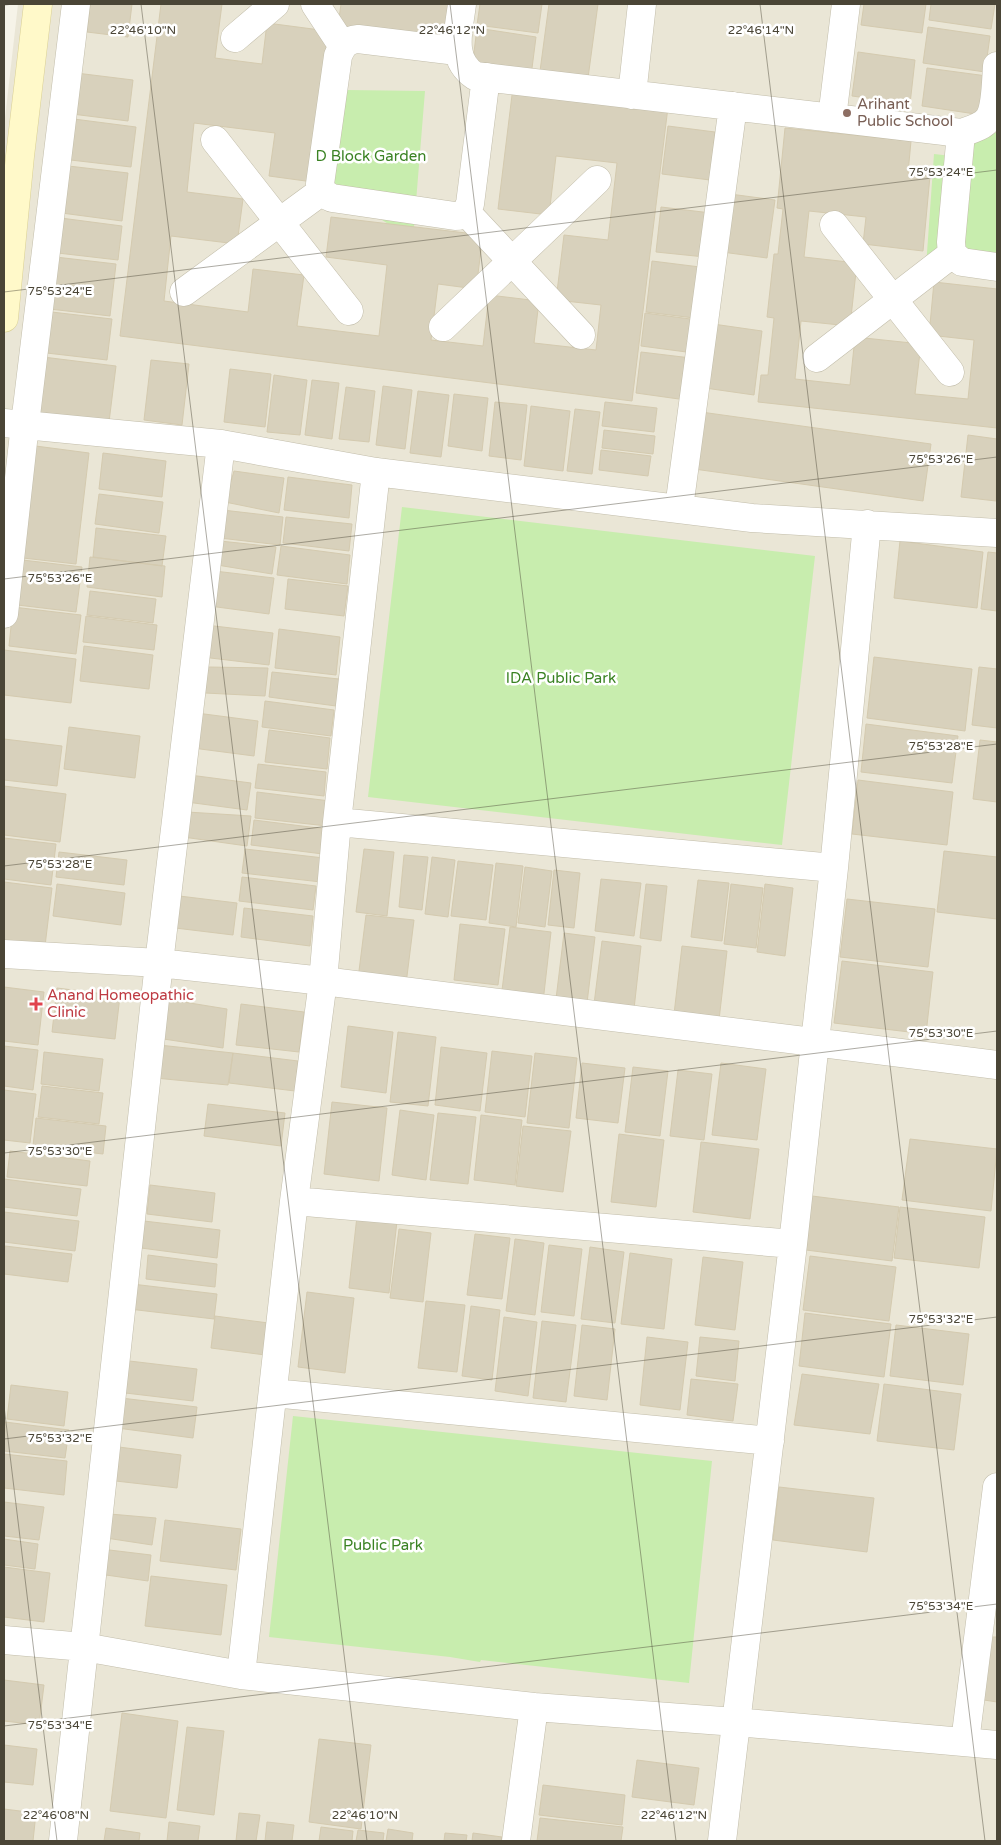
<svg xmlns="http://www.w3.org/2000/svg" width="1001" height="1845" font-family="'Varela Round',sans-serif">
	<rect width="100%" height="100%" fill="#f6f3e8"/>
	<path fill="#eae6d6" d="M18 4H997V1841H4V127Z"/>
	<path fill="#c8edae" d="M347 90 425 91 413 239 310 176Z
		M975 127 997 133V280L926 267 934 154 970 158Z
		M402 507 815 556 782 845 368 797Z
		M293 1416 712 1461 689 1683 481 1660 480 1662 450 1657 269 1637Z"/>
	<path fill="#d8d1bc" stroke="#d4caaf" d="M90 4H132L128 37 87 32Z
		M161 4H222L215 58 262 64 267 23 328 31 313 182 269 176 275 133 194 123 187 192 243 199 237 244 171 236 164 301 248 312 253 269 304 275 297 326 379 336 387 265 326 257 331 217 483 235 476 289 438 284 431 340 483 346 489 295 539 301 534 343 596 350 601 305 556 300 564 235 608 240 617 163 556 156 549 215 498 209 513 87 668 107 632 401 120 336Z
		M341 4H450L446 40 338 26Z
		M480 4H542L538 33 477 25Z
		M549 4H598L588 78 540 71Z
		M864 4H926L922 33 861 25Z
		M931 4H995L991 29 929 20Z
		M928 27 990 36 985 72 923 63Z
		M477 28 536 37 531 76 472 68Z
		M858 52 915 60 910 104 852 96Z
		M927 68 987 76 982 115 922 106Z
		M68 72 133 80 128 121 64 113Z
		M66 118 136 127 131 167 62 159Z
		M668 126 715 132 710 180 662 174Z
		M785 128 911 141 908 173 930 176 923 251 863 244 866 217 809 211 804 257 857 263 850 326 801 321 795 379 850 385 855 337 921 344 915 394 968 399 974 340 929 335 934 282 997 289V428L758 402 761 375H768L774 318 767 317 774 254H778L783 209 777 208Z
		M60 165 128 173 122 221 54 212Z
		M730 194 775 200 767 258 722 252Z
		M661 207 711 213 705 257 656 252Z
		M53 217 122 226 118 260 49 252Z
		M47 256 116 264 110 316 41 308Z
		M652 261 700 267 694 318 646 312Z
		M43 311 112 319 107 360 38 352Z
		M645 313 698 320 694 353 641 346Z
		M713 324 762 331 754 395 705 388Z
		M641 352 691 358 686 400 636 393Z
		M35 356 116 366 109 422 29 412Z
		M151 360 189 364 182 425 144 420Z
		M230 369 271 374 265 427 224 422Z
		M274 375 307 380 300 435 267 432Z
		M312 380 339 383 332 439 305 435Z
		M383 386 412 390 405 449 376 445Z
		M346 387 375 391 369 442 339 439Z
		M418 391 449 395 441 457 410 453Z
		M454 394 488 398 482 451 448 446Z
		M495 402 527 405 521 460 489 456Z
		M605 402 657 408 654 432 602 426Z
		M531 406 570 411 563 471 524 466Z
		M575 409 600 412 592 474 567 471Z
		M701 412 931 444 923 501 694 469Z
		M604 430 655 436 653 454 602 448Z
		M968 435 997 439 996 501 961 497Z
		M28 445 89 453 76 564 14 557Z
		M601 450 651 456 648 476 599 470Z
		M103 453 166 461 162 497 99 489Z
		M234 471 284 478 279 513 225 502Z
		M288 477 352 485 349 518 284 510Z
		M99 494 163 502 159 533 95 524Z
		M214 509 283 517 280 545 211 537Z
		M286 517 352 524 349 551 283 543Z
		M96 528 166 536 162 566 93 557Z
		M220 541 276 547 272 574 217 565Z
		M900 541 983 552 977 608 894 598Z
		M281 546 350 555 347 584 277 575Z
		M988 552 997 553V611L981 609Z
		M90 557 165 566 162 597 87 587Z
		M14 559 82 567 76 612 9 604Z
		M206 570 274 578 269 614 202 605Z
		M288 579 348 586 344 616 285 609Z
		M90 591 156 599 153 623 87 615Z
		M13 607 81 615 76 654 9 646Z
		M86 616 157 625 154 650 83 642Z
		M206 625 273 633 269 665 202 657Z
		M279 629 340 637 336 675 275 668Z
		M84 646 153 655 149 689 80 681Z
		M4 650 76 659 71 703 4 695Z
		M874 657 972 669 965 731 867 718Z
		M208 667 268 668 265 696 205 693Z
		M979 667 997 669V728L972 725Z
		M272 672 339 679 336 706 269 697Z
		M265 701 334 710 331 736 262 727Z
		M189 712 258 721 254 756 185 747Z
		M866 724 958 736 952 783 861 772Z
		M69 727 140 736 135 778 64 769Z
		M269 730 330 738 327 769 265 762Z
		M4 739 62 746 57 786 4 780Z
		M980 740 997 742V802L973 799Z
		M258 764 326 772 324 796 255 788Z
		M182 774 251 783 247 810 179 801Z
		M858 780 953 792 947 845 852 834Z
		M4 786 66 794 60 842 4 835Z
		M257 792 330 801 327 826 255 818Z
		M187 812 251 816 247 846 183 837Z
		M254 820 326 829 323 854 251 845Z
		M4 838 56 844 51 885 4 879Z
		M245 849 324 858 321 882 242 873Z
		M364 849 394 852 387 916 356 912Z
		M944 851 997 857V919L937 912Z
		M59 852 127 860 124 885 56 877Z
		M404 855 428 857 422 910 399 907Z
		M432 857 455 860 448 917 425 914Z
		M458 861 493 865 486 920 451 916Z
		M496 863 523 866 516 927 489 923Z
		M525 867 552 871 545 927 518 923Z
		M554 870 580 873 574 928 548 925Z
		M242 877 316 886 313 910 239 901Z
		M601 879 641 883 634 936 595 931Z
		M698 880 729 883 722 941 691 937Z
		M4 882 52 888 45 946 4 941Z
		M57 884 125 893 121 925 53 916Z
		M646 884 667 886 661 941 640 938Z
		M731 884 763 888 756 948 724 944Z
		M765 884 793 888 785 956 757 952Z
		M171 895 237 903 233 935 167 927Z
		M847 899 935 909 928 967 840 957Z
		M244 908 313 916 310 946 241 937Z
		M366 915 414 920 406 984 358 979Z
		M460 924 505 929 498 985 454 980Z
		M510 927 551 932 543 1002 501 998Z
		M564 933 595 937 587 1003 556 999Z
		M602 941 641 946 634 1009 594 1004Z
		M682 946 727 951 719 1020 674 1014Z
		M842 961 933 972 926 1034 834 1023Z
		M4 987 44 992 38 1045 4 1041Z
		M57 988 120 996 115 1039 52 1032Z
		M165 999 227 1009 223 1048 157 1038Z
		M241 1004 304 1012 299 1052 236 1045Z
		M348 1026 393 1032 386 1093 341 1087Z
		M398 1032 436 1037 428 1106 390 1102Z
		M159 1045 233 1053 228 1085 155 1078Z
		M4 1046 38 1050 33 1090 4 1086Z
		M441 1047 487 1053 480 1111 435 1105Z
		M492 1051 532 1056 525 1117 485 1112Z
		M44 1052 103 1059 99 1091 41 1084Z
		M233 1053 298 1061 295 1091 229 1083Z
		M535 1053 577 1058 569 1128 527 1123Z
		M582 1063 625 1068 618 1123 576 1118Z
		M721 1063 766 1069 757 1140 712 1135Z
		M633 1067 668 1071 660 1136 625 1132Z
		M678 1070 712 1074 704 1140 670 1136Z
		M42 1086 103 1093 99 1124 38 1117Z
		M4 1090 36 1094 30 1143 4 1140Z
		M332 1102 387 1108 379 1181 324 1174Z
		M208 1104 285 1113 281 1146 204 1136Z
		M400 1110 434 1115 426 1180 392 1175Z
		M438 1113 476 1117 468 1184 430 1180Z
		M481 1115 522 1120 515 1185 474 1180Z
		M36 1118 106 1126 103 1154 33 1146Z
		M523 1126 571 1131 563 1192 516 1186Z
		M619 1134 664 1140 656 1207 611 1202Z
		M910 1139 997 1149 991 1211 902 1200Z
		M701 1142 759 1149 750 1219 693 1212Z
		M10 1151 90 1161 87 1186 7 1177Z
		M4 1179 81 1189 77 1216 4 1207Z
		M150 1185 215 1193 212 1222 147 1214Z
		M812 1196 899 1207 892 1261 806 1250Z
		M900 1207 985 1217 979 1268 894 1258Z
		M4 1212 79 1221 75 1251 4 1242Z
		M357 1216 397 1221 389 1293 349 1288Z
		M144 1221 220 1230 217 1258 141 1248Z
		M399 1229 431 1233 423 1302 390 1298Z
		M475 1234 510 1238 502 1299 467 1295Z
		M515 1239 544 1243 535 1315 506 1311Z
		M549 1245 582 1249 574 1316 541 1312Z
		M5 1246 72 1254 68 1282 4 1274Z
		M590 1247 624 1252 615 1323 581 1319Z
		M630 1253 672 1259 664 1329 621 1324Z
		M148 1255 217 1264 215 1287 146 1279Z
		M810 1256 896 1267 889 1321 803 1310Z
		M703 1257 743 1262 735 1330 695 1325Z
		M132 1284 217 1294 214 1319 129 1309Z
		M307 1292 354 1298 345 1373 298 1367Z
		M426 1301 465 1305 457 1372 418 1368Z
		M471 1306 500 1310 492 1380 462 1376Z
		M805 1313 891 1324 884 1377 799 1366Z
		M215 1316 276 1324 273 1356 211 1348Z
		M504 1317 537 1322 528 1396 495 1391Z
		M542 1321 576 1325 566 1402 533 1398Z
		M582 1325 615 1329 607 1400 574 1396Z
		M896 1325 969 1334 963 1385 890 1376Z
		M647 1337 688 1342 680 1410 640 1405Z
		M700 1337 739 1341 735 1381 696 1376Z
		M121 1360 197 1369 193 1401 117 1392Z
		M802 1374 879 1384 870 1434 794 1425Z
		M691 1379 738 1384 733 1421 687 1415Z
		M884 1384 961 1394 954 1450 877 1441Z
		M11 1385 68 1392 64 1426 7 1419Z
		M121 1398 197 1407 193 1438 117 1428Z
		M5 1422 69 1430 65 1458 4 1451Z
		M111 1446 181 1455 177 1488 107 1480Z
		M4 1454 67 1461 64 1495 4 1488Z
		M779 1487 874 1498 867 1552 773 1540Z
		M4 1502 44 1507 39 1540 4 1536Z
		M110 1514 156 1518 152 1545 106 1538Z
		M165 1520 241 1529 236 1570 160 1561Z
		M4 1539 38 1544 35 1569 4 1565Z
		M101 1549 151 1555 148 1581 99 1574Z
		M4 1567 50 1573 44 1622 4 1617Z
		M151 1576 227 1585 221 1635 145 1626Z
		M991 1637H997V1702L984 1700Z
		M4 1680 44 1685 39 1725 4 1721Z
		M122 1713 178 1721 166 1818 110 1811Z
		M187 1727 224 1731 214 1815 177 1810Z
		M319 1739 371 1745 361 1829 309 1822Z
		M4 1745 37 1749 33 1785 4 1782Z
		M637 1760 699 1768 694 1805 632 1797Z
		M543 1785 625 1795 622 1825 539 1815Z
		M4 1809 36 1813 33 1841H4Z
		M239 1813 260 1815 256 1841H236Z
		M540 1818 623 1827 621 1841H537Z
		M169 1822 200 1826 198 1841H167Z
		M267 1822 294 1825 292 1841H265Z
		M321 1827 353 1831 352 1841H319Z
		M106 1828 140 1833 139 1841H104Z
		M388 1829 413 1833 412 1841H386Z
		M358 1830 384 1833 383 1841H356Z
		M445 1833 467 1835 466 1841H444Z
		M473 1833 502 1837 501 1841H472Z"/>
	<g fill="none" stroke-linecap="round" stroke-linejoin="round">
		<defs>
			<path id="street" d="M315 4 342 45
				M462 4C459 30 449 59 475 76L961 133C970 130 983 127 989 118 996 107 996 79 997 66
				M235 38 275 4
				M457 51 358 39C346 40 342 46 338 56L320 184C322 192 325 195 332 198L455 216C464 216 466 212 470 204L486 77
				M632 95 642 4
				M832 118 846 4
				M961 133 951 242 952 254 962 262 997 267
				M215 140 349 311
				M466 212 581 335
				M834 225 950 372
				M184 292 322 191
				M443 327 597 180
				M817 358 952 254
				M4 423 221 444 376 472 752 518 997 533
				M679 508 733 106
				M4 614 25 424 76 4
				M337 822 834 868
				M4 954 159 963 323 981 997 1065
				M294 1201 793 1244
				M273 1393 770 1441
				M4 1640 84 1647 241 1675 534 1707 736 1722 997 1745
				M241 1675 294 1201 323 981 337 822 376 472
				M965 1742 997 1487
				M63 1841 159 963 221 444
				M516 1841 534 1707
				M722 1841 793 1244 834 868 867 524"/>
			<path id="secondary" d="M4 318 20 156 38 4"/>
		</defs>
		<use href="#street" stroke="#c2bdaa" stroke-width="29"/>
		<use href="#secondary" stroke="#dad094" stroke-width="29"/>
		<use href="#street" stroke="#fff" stroke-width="28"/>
		<use href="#secondary" stroke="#fff9c9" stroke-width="28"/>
	</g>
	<path fill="none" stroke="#4a4536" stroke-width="1" stroke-opacity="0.45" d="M141 4 367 1841M450 4 676 1841M760 4 985 1841M4 5 15 4M4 292 997 170M4 579 997 457M4 866 997 744M4 1153 997 1031M4 1406 57 1841M4 1439 997 1317M4 1726 997 1604"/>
	<circle fill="#8d6e63" stroke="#fff" stroke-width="2" cx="847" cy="113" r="5"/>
	<path fill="#e0444e" stroke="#fff" stroke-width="2" d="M33.5 996.5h5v5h5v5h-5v5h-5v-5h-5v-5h5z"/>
	<g text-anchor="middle" stroke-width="5" stroke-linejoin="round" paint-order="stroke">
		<g font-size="15" fill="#785e54" stroke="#fff" text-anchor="start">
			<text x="857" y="109">Arihant<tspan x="857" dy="17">Public School</tspan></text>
		</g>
		<g font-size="15" fill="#3a8223" stroke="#fff">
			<text x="371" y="161">D Block Garden</text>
			<text x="561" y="683">IDA Public Park</text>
			<text x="383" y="1550">Public Park</text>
		</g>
		<g font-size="15" fill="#be3a42" stroke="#fff" text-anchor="start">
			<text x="47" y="1000">Anand Homeopathic<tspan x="47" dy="17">Clinic</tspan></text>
		</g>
	</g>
	<g font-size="12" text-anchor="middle" fill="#4a4536" stroke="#fff" stroke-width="5" stroke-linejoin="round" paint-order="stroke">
		<text x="143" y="34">22°46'10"N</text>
		<text x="452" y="34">22°46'12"N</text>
		<text x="761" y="34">22°46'14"N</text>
		<text x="941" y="176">75°53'24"E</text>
		<text x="60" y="295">75°53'24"E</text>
		<text x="941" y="463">75°53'26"E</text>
		<text x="60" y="582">75°53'26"E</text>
		<text x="941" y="750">75°53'28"E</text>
		<text x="60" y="868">75°53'28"E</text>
		<text x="941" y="1037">75°53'30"E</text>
		<text x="60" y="1155">75°53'30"E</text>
		<text x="941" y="1323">75°53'32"E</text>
		<text x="60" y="1442">75°53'32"E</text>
		<text x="941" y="1610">75°53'34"E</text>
		<text x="60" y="1729">75°53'34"E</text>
		<text x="56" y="1819">22°46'08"N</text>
		<text x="365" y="1819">22°46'10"N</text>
		<text x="674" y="1819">22°46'12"N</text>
	</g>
	<rect width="1001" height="1845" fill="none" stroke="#4a4536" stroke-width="10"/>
</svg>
